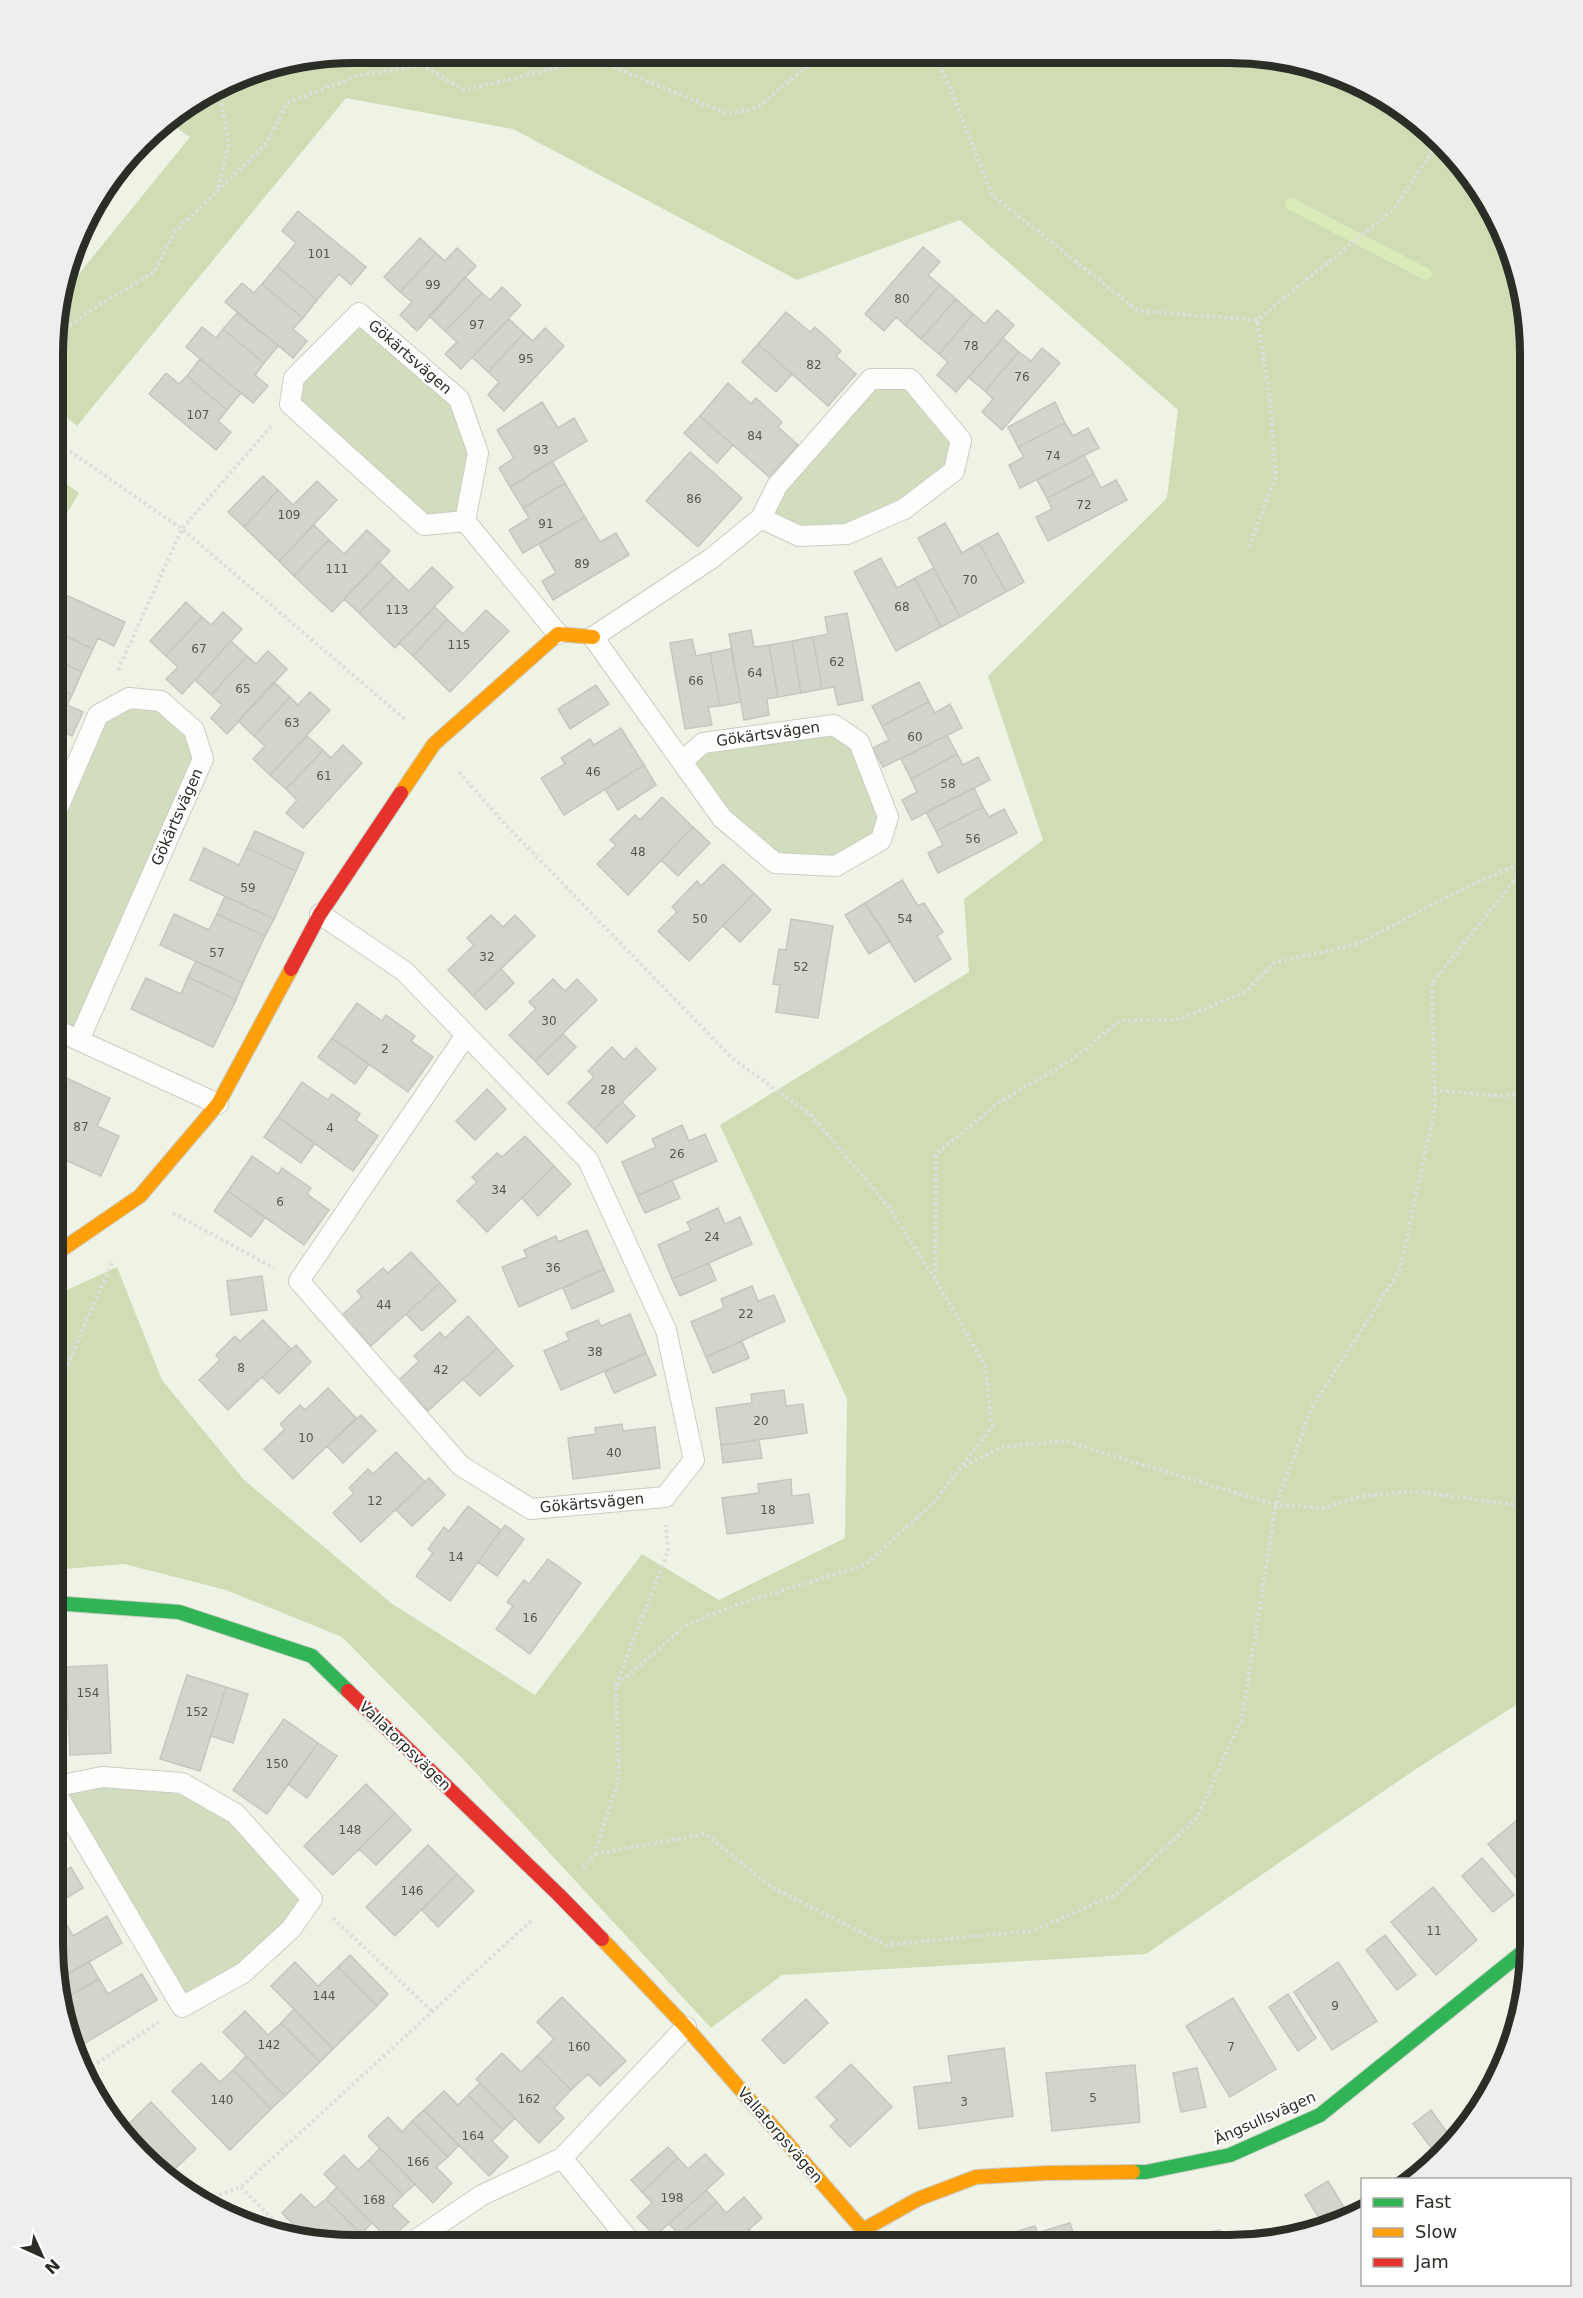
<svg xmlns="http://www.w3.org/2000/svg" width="1583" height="2298" font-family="'DejaVu Sans',sans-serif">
	<rect width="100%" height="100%" fill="#eff3e6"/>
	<path fill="#d2ddbe" d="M359 313 459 399 478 453 465 521 424 525 290 404 294 378Z
		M871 379H910L961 440 954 471 847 534 799 536 761 518Z
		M161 701 203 759 79 1040 54 1029V817L98 715Z
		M834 725 859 742 888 817 881 840 836 866 775 863 682 761 703 743Z
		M182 1783 236 1814 312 1899 291 1929 182 2007 53 1787Z"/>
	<path fill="#cfdcb4" d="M354 53 1268 55 1344 75 1412 115 1456 156 1500 221 1520 277 1530 354V1696L1416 1769 1146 1954 782 1975 711 2028 463 1759 342 1637 226 1590 124 1564 53 1570 54 1296 117 1267 162 1380 244 1480 391 1603 535 1695 642 1554 719 1600 845 1538 847 1399 720 1125 969 972 964 899 1043 840 988 676 1167 498 1178 410 960 220 797 280 513 129 346 98 77 426 55 408V315L61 296 190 137 167 121 257 69Z
		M55 476 79 493 55 534Z"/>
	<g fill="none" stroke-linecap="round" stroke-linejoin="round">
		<path stroke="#daeab9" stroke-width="12" d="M1291 204 1426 274"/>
	</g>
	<path fill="#d2d5cb" stroke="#c4c7bd" stroke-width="1.5" d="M298 211 366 267 351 285 339 274 317 300 277 266 296 243 282 231Z
		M420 238 436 253 400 292 384 277Z
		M923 247 940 262 928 275 940 285 905 325 896 317 884 331 865 314Z
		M457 248 476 266 417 331 400 315 412 302 400 292 436 253 445 261Z
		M277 266 317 300 303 318 262 284Z
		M465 277 482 293 445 331 429 316Z
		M242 283 254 293 262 284 303 318 293 329 307 341 293 358 225 302Z
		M940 285 956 299 921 339 905 325Z
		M502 287 521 305 461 369 445 354 457 342 445 331 482 293 490 300Z
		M956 299 973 314 939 354 921 339Z
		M997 310 1014 325 956 392 937 375 948 362 939 354 973 314 985 324Z
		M786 312 810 332 815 327 841 351 836 356 856 374 828 406 758 344Z
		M237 313 278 346 264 363 223 329Z
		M509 319 524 333 488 372 472 357Z
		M202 327 216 338 223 329 264 363 255 375 268 386 253 403 186 347Z
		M545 328 564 346 504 411 488 395 499 382 488 372 524 333 533 341Z
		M1003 338 1019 352 985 391 968 377Z
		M758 344 792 374 776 392 742 362Z
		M1042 348 1060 363 1002 430 982 412 993 399 985 391 1019 352 1031 361Z
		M200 359 241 393 227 410 187 376Z
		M166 373 179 384 187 376 227 410 218 421 231 432 216 450 149 394Z
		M728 383 751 404 756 398 782 422 778 427 798 445 769 477 700 416Z
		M542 402 558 428 574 418 587 441 510 487 499 468 514 458 497 430Z
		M1055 402 1065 423 1018 447 1008 427Z
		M700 416 733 445 717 463 684 433Z
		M1065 423 1073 436 1088 428 1099 448 1020 488 1009 465 1024 457 1018 447Z
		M690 452 742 498 698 547 646 501Z
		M1084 455 1094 474 1047 498 1037 480Z
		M552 461 565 483 523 508 510 487Z
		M1094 474 1101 488 1116 480 1127 500 1048 541 1036 517 1052 509 1047 498Z
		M263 476 278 490 244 527 228 512Z
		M317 481 337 500 279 561 244 527 278 490 293 505Z
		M565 483 585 517 523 553 509 530 529 518 523 508Z
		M585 517 600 542 616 533 629 555 553 600 542 581 556 573 539 544Z
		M945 523 962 553 979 543 1006 592 960 617 918 538Z
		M314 525 329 540 294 576 279 561Z
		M367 530 390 551 332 612 294 576 329 540 344 554Z
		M998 533 1024 582 1006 592 979 543Z
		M881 558 897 588 915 578 941 627 896 651 854 572Z
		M379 562 394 577 359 613 344 599Z
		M432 567 453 587 395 648 359 613 394 577 409 591Z
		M934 568 960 617 941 627 915 578Z
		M55 590 125 622 114 646 98 638 93 649 55 631Z
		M186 602 202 617 166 656 150 641Z
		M435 607 447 619 413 656 399 643Z
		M486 610 509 631 450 692 413 656 447 619 463 634Z
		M223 612 242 629 182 694 166 679 178 667 166 656 202 617 211 625Z
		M847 613 863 700 838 705 834 687 822 689 813 637 828 634 825 617Z
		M751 630 754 647 769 645 778 697 767 699 769 715 744 720 729 634Z
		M55 631 93 649 82 672 55 659Z
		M813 637 822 689 801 693 792 641Z
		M692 639 696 656 710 653 720 706 708 707 712 725 685 729 670 643Z
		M231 641 247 656 211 695 195 680Z
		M792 641 801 693 778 697 769 645Z
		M731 649 741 702 720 706 710 653Z
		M268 651 287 669 227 734 211 718 222 705 211 695 247 656 256 664Z
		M55 659 82 672 72 695 55 686Z
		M274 682 290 697 254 736 238 721Z
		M919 682 929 702 882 726 872 706Z
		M596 685 609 704 570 729 558 709Z
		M55 686 72 695 67 705 83 712 72 736 54 728Z
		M310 692 330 710 270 775 253 759 265 746 254 736 290 697 298 705Z
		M929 702 935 713 950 704 962 728 883 767 873 748 889 740 882 726Z
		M621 728 644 765 564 815 541 778 565 764 561 758 590 739 594 745Z
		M947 735 957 754 911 779 901 759Z
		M307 736 323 750 286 789 270 775Z
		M343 745 362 763 303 828 286 813 297 800 286 789 323 750 331 758Z
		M957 754 963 765 978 757 990 780 912 820 902 800 917 792 911 779Z
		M644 765 656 785 618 810 605 789Z
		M974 788 983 807 936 831 926 812Z
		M662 797 693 827 628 895 597 864 616 845 610 840 635 815 640 820Z
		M983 807 989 817 1004 809 1017 833 938 873 928 853 943 845 936 831Z
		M693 827 710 843 678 876 661 860Z
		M255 831 304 853 296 871 247 848Z
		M204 848 239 865 247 848 296 871 274 919 190 880Z
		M723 864 754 893 689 961 658 931 677 912 672 907 697 881 701 886Z
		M902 880 918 906 924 903 943 932 937 936 951 959 915 982 865 903Z
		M754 893 771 910 740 942 723 926Z
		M225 896 274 919 265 936 217 914Z
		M865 903 890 941 869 954 845 915Z
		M174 914 209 930 217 914 265 936 243 983 160 945Z
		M491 915 503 927 515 915 535 936 473 996 448 970 474 945 467 938Z
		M791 919 833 926 818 1018 776 1012 780 985 773 984 779 949 786 950Z
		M196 961 243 983 236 1000 188 977Z
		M501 969 514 983 486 1010 473 996Z
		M188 977 236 1000 213 1047 131 1009 146 978 181 994Z
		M553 979 565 991 577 979 597 1000 535 1061 509 1035 536 1009 529 1002Z
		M357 1003 382 1021 386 1015 415 1036 411 1041 433 1057 408 1092 332 1038Z
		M563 1034 576 1047 548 1075 535 1061Z
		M332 1038 369 1064 355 1084 318 1057Z
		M612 1047 624 1060 636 1048 656 1069 594 1129 568 1103 594 1077 588 1071Z
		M64 1077 110 1098 97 1126 119 1136 101 1176 54 1155V1149L64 1127 54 1123V1099Z
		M302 1082 328 1100 332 1094 360 1114 356 1120 378 1136 353 1171 278 1117Z
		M487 1089 506 1109 475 1140 456 1121Z
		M622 1102 635 1116 607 1143 594 1129Z
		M278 1117 315 1143 301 1163 264 1137Z
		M682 1125 689 1141 705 1134 717 1161 637 1196 622 1162 656 1147 652 1139Z
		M525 1136 554 1166 487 1232 457 1201 477 1182 472 1177 497 1153 502 1157Z
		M252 1156 278 1174 282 1168 311 1188 307 1194 329 1210 304 1245 228 1191Z
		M554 1166 571 1184 538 1216 522 1198Z
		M672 1180 680 1198 645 1213 637 1196Z
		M228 1191 265 1218 251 1237 214 1211Z
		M718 1208 725 1224 740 1217 752 1244 672 1279 658 1245 691 1230 687 1222Z
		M587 1230 604 1269 519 1307 502 1267 527 1257 524 1250 556 1236 558 1242Z
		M411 1252 440 1283 371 1346 342 1315 362 1297 357 1291 383 1268 388 1273Z
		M709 1263 716 1280 680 1296 672 1279Z
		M604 1269 614 1291 572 1309 563 1288Z
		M262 1276 267 1310 231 1315 227 1281Z
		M440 1283 456 1301 422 1331 406 1314Z
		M752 1286 758 1301 774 1295 785 1321 706 1357 691 1322 724 1308 721 1299Z
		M630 1314 646 1353 561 1390 544 1351 569 1340 566 1333 598 1320 601 1326Z
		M468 1316 497 1348 428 1411 399 1380 419 1361 414 1356 440 1332 445 1338Z
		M263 1320 291 1349 228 1410 199 1380 220 1360 216 1355 235 1336 240 1341Z
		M742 1341 749 1358 713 1373 706 1357Z
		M296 1345 311 1362 279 1394 262 1377Z
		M497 1348 513 1366 480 1396 463 1379Z
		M646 1353 656 1375 614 1393 605 1372Z
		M328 1388 356 1418 293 1479 264 1449 285 1429 280 1424 300 1405 305 1410Z
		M784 1390 786 1406 803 1404 807 1433 721 1445 716 1408 752 1403 751 1394Z
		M361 1415 376 1431 343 1463 327 1446Z
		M622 1424 623 1431 655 1427 660 1468 573 1479 568 1438 596 1434 595 1428Z
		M759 1440 762 1458 723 1463 721 1445Z
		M396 1452 425 1482 361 1542 333 1513 354 1493 349 1488 368 1469 373 1474Z
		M429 1478 445 1495 412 1526 396 1510Z
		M791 1479 792 1496 809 1494 813 1523 727 1534 722 1498 759 1493 758 1484Z
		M468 1506 501 1530 450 1601 416 1576 433 1553 428 1549 444 1527 449 1531Z
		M505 1525 524 1539 497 1576 478 1562Z
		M548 1559 581 1583 530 1654 496 1629 513 1606 507 1602 524 1580 529 1584Z
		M107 1665 111 1753 70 1755 66 1667Z
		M66 1667 68 1718 53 1719V1668Z
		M187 1675 226 1687 200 1771 160 1759Z
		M226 1687 248 1694 233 1743 211 1736Z
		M284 1719 318 1743 267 1814 233 1790Z
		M318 1743 337 1756 307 1798 288 1784Z
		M366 1784 395 1813 333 1875 304 1846Z
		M1527 1812 1530 1815V1894L1488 1844Z
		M395 1813 411 1830 376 1865 359 1849Z
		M428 1845 457 1874 395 1936 366 1907Z
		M1482 1858 1514 1895 1493 1912 1462 1876Z
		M71 1867 83 1888 53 1906V1878Z
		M457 1874 474 1891 438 1927 422 1910Z
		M1433 1887 1477 1940 1436 1975 1391 1922Z
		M55 1905 65 1921 53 1928V1906Z
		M107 1916 122 1943 56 1981 53 1928 65 1921 73 1936Z
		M1385 1935 1416 1975 1397 1990 1366 1950Z
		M350 1955 388 1994 377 2006 338 1967Z
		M89 1962 99 1979 58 2002 56 1981Z
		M295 1962 318 1986 338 1967 377 2006 333 2049 271 1986Z
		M1338 1962 1377 2021 1332 2050 1294 1992Z
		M142 1974 157 2000 75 2049 58 2002 99 1979 108 1994Z
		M1288 1994 1316 2038 1298 2051 1269 2007Z
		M562 1997 626 2061 600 2086 588 2074 571 2090 537 2056 554 2039 537 2022Z
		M1233 1998 1276 2069 1230 2097 1186 2026Z
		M806 1999 828 2023 784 2064 762 2040Z
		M294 2009 333 2049 320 2062 281 2023Z
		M245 2011 268 2035 281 2023 320 2062 285 2096 223 2032Z
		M1004 2048 1013 2116 919 2129 914 2087 952 2082 948 2056Z
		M502 2053 521 2072 537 2056 571 2090 554 2108 564 2118 539 2143 476 2079Z
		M246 2056 285 2096 271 2109 233 2070Z
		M201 2063 220 2082 233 2070 271 2109 230 2150 172 2091Z
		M851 2064 892 2107 850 2147 830 2126 837 2120 816 2097Z
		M1135 2065 1140 2122 1052 2131 1046 2073Z
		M1197 2068 1206 2107 1181 2112 1173 2073Z
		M480 2083 515 2118 503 2130 468 2095Z
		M444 2091 458 2105 468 2095 503 2130 492 2141 508 2157 489 2176 424 2110Z
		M151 2102 196 2149 165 2178 120 2132Z
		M424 2110 459 2145 448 2157 412 2121Z
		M1431 2110 1453 2141 1439 2158 1413 2124Z
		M388 2117 402 2132 412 2121 448 2157 436 2167 452 2183 433 2203 368 2136Z
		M668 2147 678 2158 642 2192 631 2180Z
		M380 2148 415 2184 403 2195 369 2160Z
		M705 2154 724 2174 655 2236 637 2217 652 2203 642 2192 678 2158 688 2169Z
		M344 2155 358 2170 369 2160 403 2195 392 2206 409 2222 389 2240 324 2174Z
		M1328 2181 1351 2219 1325 2228 1305 2195Z
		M337 2187 372 2223 361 2234 326 2199Z
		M706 2190 717 2202 680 2235 669 2224Z
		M301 2194 315 2208 326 2199 361 2234 351 2243 309 2241 282 2213Z
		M744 2197 762 2218 732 2244H688L680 2235 717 2202 726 2213Z
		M1070 2223 1077 2245H1047L1043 2231Z
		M1035 2226 1041 2245H1012L1009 2234Z
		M749 2229 760 2241 756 2244H732Z
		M1220 2230 1223 2245H1201L1199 2234Z"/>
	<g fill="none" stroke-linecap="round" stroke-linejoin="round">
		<defs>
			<path id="lane" d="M465 521 424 525 290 404 294 378 359 313 459 399 478 453 465 521 558 634
				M682 761 703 743 834 725 859 742 888 817 881 840 836 866 775 863 722 818 593 637 712 558 761 518 799 536 847 534 904 509 954 471 961 440 910 379H871L777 486 761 518
				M54 817 98 715 129 698 161 701 194 730 203 759 79 1040
				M320 914 404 971 588 1160 666 1330 694 1460 665 1497 531 1509 461 1466 299 1281 466 1035
				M54 1029 218 1104
				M53 1788 182 2007 243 1973 291 1929 312 1899 236 1814 182 1783 102 1777 53 1787
				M562 2158 632 2244
				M411 2243 482 2195 562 2158 686 2027"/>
			<path id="fast" d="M53 1603 179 1612 312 1656 348 1691
				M1133 2172H1146L1230 2155 1320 2115 1530 1946"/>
			<path id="slow" d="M401 793 434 744 558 634 593 637
				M54 1255 140 1196 218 1104 291 969
				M602 1939 686 2027 863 2230 871 2244
				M863 2230 918 2199 976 2177 1047 2173 1133 2172"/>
			<path id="jam" d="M291 969 320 914 401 793
				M348 1691 559 1895 602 1939"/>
		</defs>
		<use href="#lane" stroke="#cacdc3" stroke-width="22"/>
		<use href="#fast" stroke="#cacdc3" stroke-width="16"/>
		<use href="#slow" stroke="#cacdc3" stroke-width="16"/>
		<use href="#jam" stroke="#cacdc3" stroke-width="16"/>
		<path stroke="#dddfda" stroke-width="4" stroke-dasharray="3 3" stroke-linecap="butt" d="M393 53 422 65 464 90 593 59 728 114 758 107 822 54
			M933 54 950 88 992 195 1138 311 1257 320 1393 210 1440 140
			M218 188 229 143 219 91
			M55 336 93 309 155 271 174 233 266 144 287 103 357 76 422 65
			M55 441 182 529 407 721
			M1249 547 1276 476 1269 391 1257 320
			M118 670 182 529 272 425
			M459 772 503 822 732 1058 811 1115 887 1205 935 1279 985 1365 992 1427 933 1503 865 1565 738 1604 685 1626 616 1686 619 1776 595 1854 582 1869
			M1434 1090 1501 1096 1530 1094
			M173 1213 274 1268
			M935 1278 936 1154 1001 1101 1073 1059 1119 1021 1181 1019 1245 992 1274 963 1360 943 1446 897 1530 859
			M53 1398 113 1260
			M964 1466 1002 1447 1065 1441 1276 1505 1323 1508 1363 1496 1414 1491 1530 1507
			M616 1685 668 1551 666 1525
			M595 1854 705 1834 770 1886 886 1945 1032 1931 1115 1895 1197 1818 1242 1718 1276 1505 1312 1407 1400 1270 1435 1108 1432 983 1530 861
			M333 1918 433 2012
			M82 2073 159 2022
			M241 2187 289 2236
			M202 2201 241 2187 532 1920"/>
		<use href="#lane" stroke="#fdfdfb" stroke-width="20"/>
		<use href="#fast" stroke="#30b455" stroke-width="14"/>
		<use href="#slow" stroke="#ff9f0a" stroke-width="14"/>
		<use href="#jam" stroke="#e5322d" stroke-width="14"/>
	</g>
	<g text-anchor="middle" stroke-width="4.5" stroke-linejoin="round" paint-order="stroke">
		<g font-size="12" fill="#55584f">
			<text x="319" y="258">101</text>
			<text x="433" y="289">99</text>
			<text x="902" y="303">80</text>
			<text x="477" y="329">97</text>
			<text x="971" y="350">78</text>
			<text x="526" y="363">95</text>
			<text x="814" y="369">82</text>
			<text x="1022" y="381">76</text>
			<text x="198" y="419">107</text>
			<text x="755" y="440">84</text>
			<text x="541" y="454">93</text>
			<text x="1053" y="460">74</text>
			<text x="694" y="503">86</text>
			<text x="1084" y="509">72</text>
			<text x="289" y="519">109</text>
			<text x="546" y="528">91</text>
			<text x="582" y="568">89</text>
			<text x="337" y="573">111</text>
			<text x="970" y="584">70</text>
			<text x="902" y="611">68</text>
			<text x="397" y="614">113</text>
			<text x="459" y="649">115</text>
			<text x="199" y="653">67</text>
			<text x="837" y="666">62</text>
			<text x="755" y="677">64</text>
			<text x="696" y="685">66</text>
			<text x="243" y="693">65</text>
			<text x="292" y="727">63</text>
			<text x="915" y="741">60</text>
			<text x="593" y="776">46</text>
			<text x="324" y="780">61</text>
			<text x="948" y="788">58</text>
			<text x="973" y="843">56</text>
			<text x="638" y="856">48</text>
			<text x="248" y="892">59</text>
			<text x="700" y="923">50</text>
			<text x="905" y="923">54</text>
			<text x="217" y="957">57</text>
			<text x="487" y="961">32</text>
			<text x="801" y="971">52</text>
			<text x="549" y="1025">30</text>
			<text x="385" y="1053">2</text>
			<text x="608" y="1094">28</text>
			<text x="81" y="1131">87</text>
			<text x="330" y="1132">4</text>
			<text x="677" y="1158">26</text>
			<text x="499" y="1194">34</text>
			<text x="280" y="1206">6</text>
			<text x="712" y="1241">24</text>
			<text x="553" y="1272">36</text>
			<text x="384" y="1309">44</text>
			<text x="746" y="1318">22</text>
			<text x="595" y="1356">38</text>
			<text x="241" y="1372">8</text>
			<text x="441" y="1374">42</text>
			<text x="761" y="1425">20</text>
			<text x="306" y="1442">10</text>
			<text x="614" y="1457">40</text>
			<text x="375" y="1505">12</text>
			<text x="768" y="1514">18</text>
			<text x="456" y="1561">14</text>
			<text x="530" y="1622">16</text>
			<text x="88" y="1697">154</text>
			<text x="197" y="1716">152</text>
			<text x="277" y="1768">150</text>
			<text x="350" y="1834">148</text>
			<text x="412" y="1895">146</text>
			<text x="1434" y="1935">11</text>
			<text x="324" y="2000">144</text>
			<text x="1335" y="2010">9</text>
			<text x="269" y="2049">142</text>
			<text x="579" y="2051">160</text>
			<text x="1231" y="2051">7</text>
			<text x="1093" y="2102">5</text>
			<text x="529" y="2103">162</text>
			<text x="222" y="2104">140</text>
			<text x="964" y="2106">3</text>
			<text x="473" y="2140">164</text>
			<text x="418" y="2166">166</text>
			<text x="672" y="2202">198</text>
			<text x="374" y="2204">168</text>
		</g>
		<g font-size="15" fill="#2b2e26" stroke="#fff">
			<text transform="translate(410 357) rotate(41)" y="5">Gökärtsvägen</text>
			<text transform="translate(768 734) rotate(-8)" y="5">Gökärtsvägen</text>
			<text transform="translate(177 817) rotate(-66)" y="5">Gökärtsvägen</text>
			<text transform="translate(592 1503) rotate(-5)" y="5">Gökärtsvägen</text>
			<text transform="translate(405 1746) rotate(44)" y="5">Vallatorpsvägen</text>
			<text transform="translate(1265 2118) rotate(-24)" y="5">Ängsullsvägen</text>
			<text transform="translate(780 2135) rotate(49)" y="5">Vallatorpsvägen</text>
		</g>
	</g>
	<path d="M0 0H1583V2298H0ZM354 63H1229A291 291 0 0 1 1520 354V1944A291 291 0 0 1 1229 2235H354A291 291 0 0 1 63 1944V354A291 291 0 0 1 354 63Z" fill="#eee" fill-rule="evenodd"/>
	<path fill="none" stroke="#2b2e26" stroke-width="8" d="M354 63H1229A291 291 0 0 1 1520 354V1944A291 291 0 0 1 1229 2235H354A291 291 0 0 1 63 1944V354A291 291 0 0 1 354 63Z"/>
	<rect x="1361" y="2178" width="210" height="108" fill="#ffffff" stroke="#aaaba8" stroke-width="1.5"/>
	<rect x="1373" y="2198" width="30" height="9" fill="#30b455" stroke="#aaaba8" stroke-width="1.5"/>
	<text x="1415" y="2208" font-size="18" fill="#2b2e26">Fast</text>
	<rect x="1373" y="2228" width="30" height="9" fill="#ff9f0a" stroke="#aaaba8" stroke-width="1.5"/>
	<text x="1415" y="2238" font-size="18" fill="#2b2e26">Slow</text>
	<rect x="1373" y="2258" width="30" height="9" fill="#e5322d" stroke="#aaaba8" stroke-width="1.5"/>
	<text x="1415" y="2268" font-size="18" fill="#2b2e26">Jam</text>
	<g transform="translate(42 2256) rotate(135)" stroke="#ffffff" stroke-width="4.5" paint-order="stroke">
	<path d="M0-4.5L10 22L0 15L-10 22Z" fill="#2b2e26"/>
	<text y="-9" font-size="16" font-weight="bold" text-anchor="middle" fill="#2b2e26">N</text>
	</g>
</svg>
